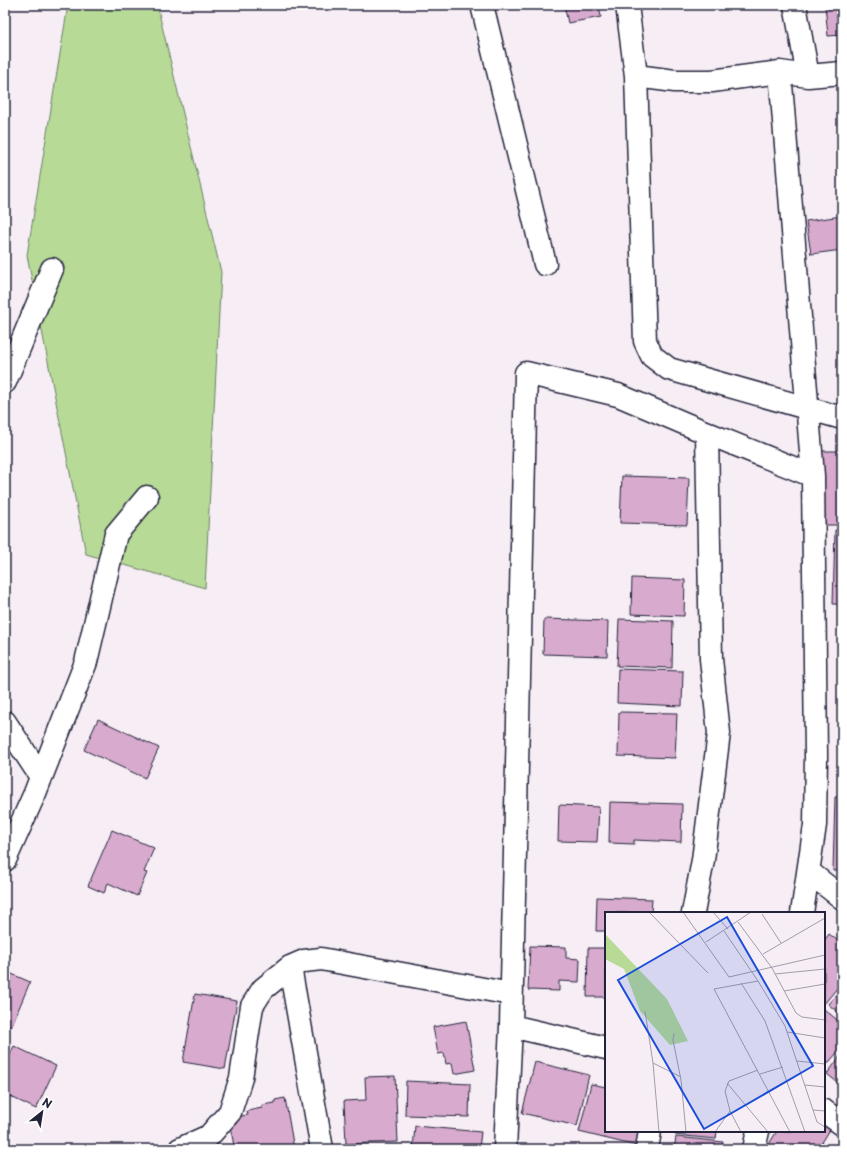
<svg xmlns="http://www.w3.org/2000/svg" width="847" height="1154" font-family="'Playpen Sans',sans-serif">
	<rect width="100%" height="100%" fill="#f7eef5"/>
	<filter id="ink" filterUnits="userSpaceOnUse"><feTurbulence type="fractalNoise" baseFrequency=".025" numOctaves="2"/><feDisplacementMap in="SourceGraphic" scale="8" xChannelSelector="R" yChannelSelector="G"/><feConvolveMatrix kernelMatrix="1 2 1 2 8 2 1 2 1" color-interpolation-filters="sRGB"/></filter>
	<g filter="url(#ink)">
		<path fill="#b7db96" stroke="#6c7e68" d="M68 5H157L221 272 205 588 86 554 27 255Z"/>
		<path fill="#d8abce" stroke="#22223b" d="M564 5H599L601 17 568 23Z
			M825 5H842V35L828 36Z
			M842 216V250L811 254 806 221Z
			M822 451H842V525H820Z
			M622 476 689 478 687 525 620 523Z
			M835 530H842V604H833Z
			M632 578 685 580 684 616 631 614Z
			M544 619 608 621 607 656 543 654Z
			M619 619 673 621 672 668 617 666Z
			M841 640H842V714H839Z
			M618 669 683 671 682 706 617 703Z
			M619 712 677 713 675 758 618 756Z
			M98 719 159 748 145 778 84 750Z
			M835 797H842V871H833Z
			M610 802 682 804 681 842 634 840V844L609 843Z
			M559 805 599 807 597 842 558 841Z
			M112 830 154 848 144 872 147 873 137 896 108 883 104 893 88 886Z
			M597 897 652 899 651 913H606V931H596Z
			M829 934 842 944V982L824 1004V941Z
			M530 946 566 947V958L580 959 579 982 559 981V991L528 990Z
			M588 948H606V997H587Z
			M5 971 30 982 11 1027 5 1024Z
			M842 988V1016L828 1004Z
			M195 994 237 1001 225 1069 183 1062Z
			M824 1009 842 1024V1047L824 1068Z
			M466 1021 475 1070 454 1074 452 1063 446 1064 444 1053 438 1054 433 1027Z
			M14 1046 56 1066 36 1109 5 1094V1066Z
			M842 1054V1086L827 1074Z
			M535 1062 589 1075 577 1126 522 1113Z
			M395 1076 398 1142 346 1144 344 1101 366 1100 365 1077Z
			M406 1081 470 1084 469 1117 405 1115Z
			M591 1084 606 1087V1131H645L641 1147 579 1132Z
			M285 1098 294 1149H229V1147L234 1146 230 1125 236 1124 235 1117 248 1115 247 1111 262 1108V1105L275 1103V1100Z
			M824 1124 831 1128 818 1149H766L777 1131H824Z
			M415 1126 481 1132 479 1149H413Z
			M675 1131H717L716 1139 675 1135Z
			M676 1137 723 1142 722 1149H674Z"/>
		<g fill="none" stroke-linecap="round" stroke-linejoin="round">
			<defs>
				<path id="minor" d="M482 5 545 264
					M627 5 636 76 645 341 652 356 669 369 842 418
					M795 5 808 76
					M780 72 813 476 816 756 815 825 802 913
					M636 76 675 81H712L780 72 808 76 842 73
					M5 382 52 269
					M5 722 41 777
					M5 860 35 793 86 662 116 534 147 497
					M809 872 842 898
					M693 913 703 860 719 733 711 659 707 433
					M290 967 322 1149
					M511 1026 606 1048
					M824 1111 842 1124
					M180 1149 209 1136 230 1112 241 1078 252 1006 263 989 290 967 304 961 321 959 511 994
					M505 1149 511 1026 526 373 618 395 707 433 813 476
					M647 1149 650 1131
					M754 1149 758 1131"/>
			</defs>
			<use href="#minor" stroke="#22223b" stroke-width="25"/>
			<use href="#minor" stroke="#fff" stroke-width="22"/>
		</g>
	</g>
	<g transform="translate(605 912)">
		<rect width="220" height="220" fill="#f7eef5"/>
		<path d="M0 22 62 87 83 129 65 133 35 99 19 57 0 47Z" fill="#b7db96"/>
		<path fill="none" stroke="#a29cab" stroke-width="1" d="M44 0 103 61M78 0 124 65 220 43M108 0 123 17M157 2 176 31M133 10 167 56 191 101 197 105 220 108M119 19 153 69 180 114 212 210 220 215M101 30 146 0M158 42 220 6M170 62 220 57M153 69 109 77 185 220M136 71 160 109 200 220M179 79 220 72M40 99 48 151 54 220M182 120 220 126M69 121 68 128 76 168 81 220M192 149 220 152M48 151 76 165M155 162 178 155M122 171 163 220M200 173 220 175M208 198 220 199M125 199 136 220M110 220 125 199 120 179 124 169 153 158"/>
		<path fill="#1d4ed8" fill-opacity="0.15" stroke="#1d4ed8" stroke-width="2" d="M122 5 208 154 99 217 13 68Z"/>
		<rect width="220" height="220" fill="none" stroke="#22223b" stroke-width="2"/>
	</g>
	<rect width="847" height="1154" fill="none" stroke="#fff" stroke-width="20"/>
	<rect x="10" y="10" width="827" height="1134" fill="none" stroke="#22223b" stroke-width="1.5" filter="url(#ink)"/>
	<g transform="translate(42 1112) rotate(30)" stroke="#ffffff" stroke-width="3" paint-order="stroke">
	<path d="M0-3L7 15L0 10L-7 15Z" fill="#22223b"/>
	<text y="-6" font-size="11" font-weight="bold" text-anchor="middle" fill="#22223b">N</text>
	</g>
</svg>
